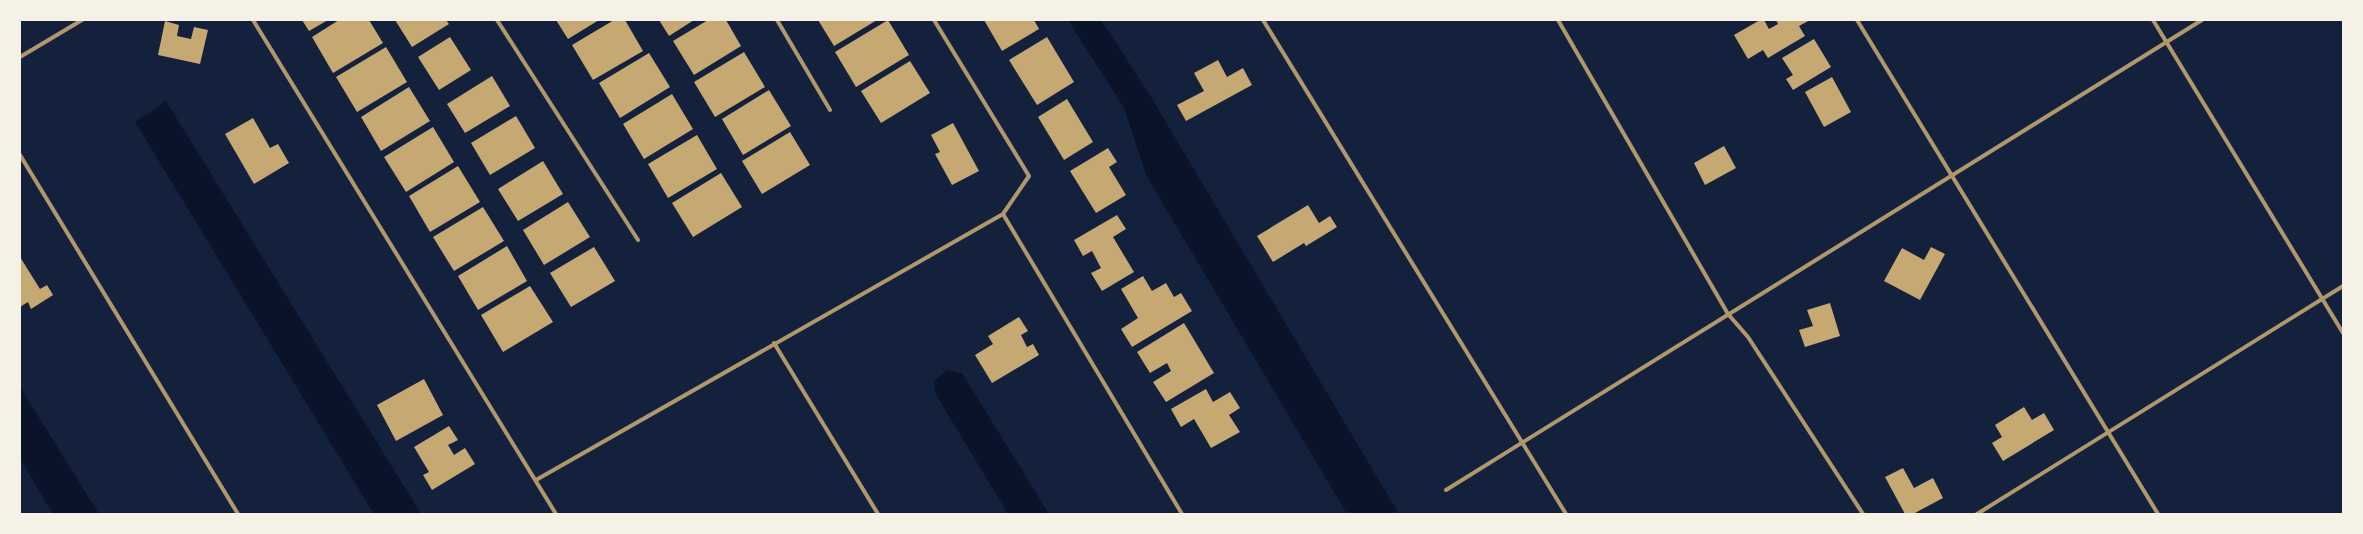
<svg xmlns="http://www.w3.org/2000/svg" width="2363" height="534" font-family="Ubuntu,sans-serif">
	<rect width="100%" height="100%" fill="#14213d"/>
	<path fill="#0b132b" d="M1068 20H1101L1148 92 1399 514H1347L1146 175 1124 108Z
		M166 101 415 504 421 514H374L135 122Z
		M947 370 962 373 1049 514H1008L935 393 934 381Z
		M20 387 99 514H53L20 459Z"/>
	<path fill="#c6a872" d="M302 20H328L309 31Z
		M339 20H369L383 43 333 73 312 37Z
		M395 20H446L449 24 412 47Z
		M556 20H599L568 39Z
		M614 20H625L643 51 593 80 572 45Z
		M659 20H694L669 36Z
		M708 20H726L741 46 694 75 673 41Z
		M818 20H877L834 46Z
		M888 20 909 55 856 87 835 52Z
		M984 20H1034L1039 29 1002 51Z
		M1760 20H1764L1769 29 1778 24 1776 20H1810L1799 26 1805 36 1768 58 1763 50 1748 59 1734 35Z
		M165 21 179 25 177 36 191 39 194 27 208 30 200 64 158 55Z
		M450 37 471 70 439 90 418 57Z
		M1047 37 1074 82 1037 105 1009 60Z
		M1814 39 1831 67 1793 90 1786 79 1793 75 1782 58Z
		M386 47 407 82 357 112 336 77Z
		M744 52 765 87 715 117 694 82Z
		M649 53 670 87 620 118 599 83Z
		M1218 60 1227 77 1243 68 1252 85 1186 121 1177 105 1204 91 1194 73Z
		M910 61 930 93 881 123 861 91Z
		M492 76 510 106 465 133 447 104Z
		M1832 77 1851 112 1824 127 1805 92Z
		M409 87 430 121 381 151 361 117Z
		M769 90 791 126 743 155 722 119Z
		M672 94 693 129 644 159 623 124Z
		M1067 99 1093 142 1064 160 1038 117Z
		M516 116 535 148 490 175 471 143Z
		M253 118 270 148 278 144 289 163 254 184 225 134Z
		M953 123 979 171 952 185 935 154 940 152 931 135Z
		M433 127 454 162 406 192 384 157Z
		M790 132 810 165 762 194 742 161Z
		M697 135 717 169 668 198 648 164Z
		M1724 146 1736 168 1705 185 1694 163Z
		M1108 148 1117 162 1109 167 1126 195 1096 213 1070 171Z
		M543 161 563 194 518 221 498 189Z
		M458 166 480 202 430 232 409 196Z
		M721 173 742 207 693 237 672 203Z
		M568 202 590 237 544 265 523 230Z
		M1308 205 1319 223 1330 216 1337 227 1306 246 1304 243 1273 262 1257 236Z
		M483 207 504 241 454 271 433 237Z
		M1117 215 1126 229 1113 237 1134 272 1102 291 1091 273 1101 268 1092 251 1083 256 1074 240Z
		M507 246 527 281 478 310 458 276Z
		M594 247 615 281 571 307 550 273Z
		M1931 247 1945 254 1920 300 1884 281 1902 248 1924 260Z
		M20 257 40 289 47 285 53 295 31 309 28 302 20 307Z
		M1143 276 1152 291 1166 283 1174 297 1181 293 1192 311 1132 347 1121 329 1138 318 1121 289Z
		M530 286 553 322 503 352 481 315Z
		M1830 303 1840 336 1805 347 1799 330 1813 326 1807 310Z
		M1019 317 1028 331 1021 335 1027 347 1033 344 1039 355 992 383 975 355 993 344 988 336Z
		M1184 323 1214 373 1166 402 1153 382 1171 371 1167 363 1150 373 1137 352Z
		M424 379 443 415 396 441 377 405Z
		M1206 389 1213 402 1230 392 1240 408 1229 415 1240 432 1211 448 1194 419 1181 427 1171 409Z
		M2024 407 2032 420 2044 413 2054 430 2003 461 1992 443 2002 437 1995 425Z
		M449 426 458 440 448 445 454 455 465 448 475 464 432 490 423 475 429 472 414 447Z
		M1903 468 1914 488 1933 478 1943 498 1913 514H1905L1885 477Z"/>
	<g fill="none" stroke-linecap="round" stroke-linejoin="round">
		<path stroke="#b1986c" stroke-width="4" d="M253 20 556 514
			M497 20 638 240
			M777 20 830 110
			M934 20 1029 176 1003 214 1182 514
			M1263 20 1566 514
			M1558 20 1728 314 1748 337 1863 514
			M1857 20 2158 514
			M2153 20 2343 333
			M20 57 82 20
			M20 155 238 514
			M774 343 878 514
			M536 480 1003 214
			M1446 490 2202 20
			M1977 514 2343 286"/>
	</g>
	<rect width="2363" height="534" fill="none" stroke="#f6f1e7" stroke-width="42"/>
</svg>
